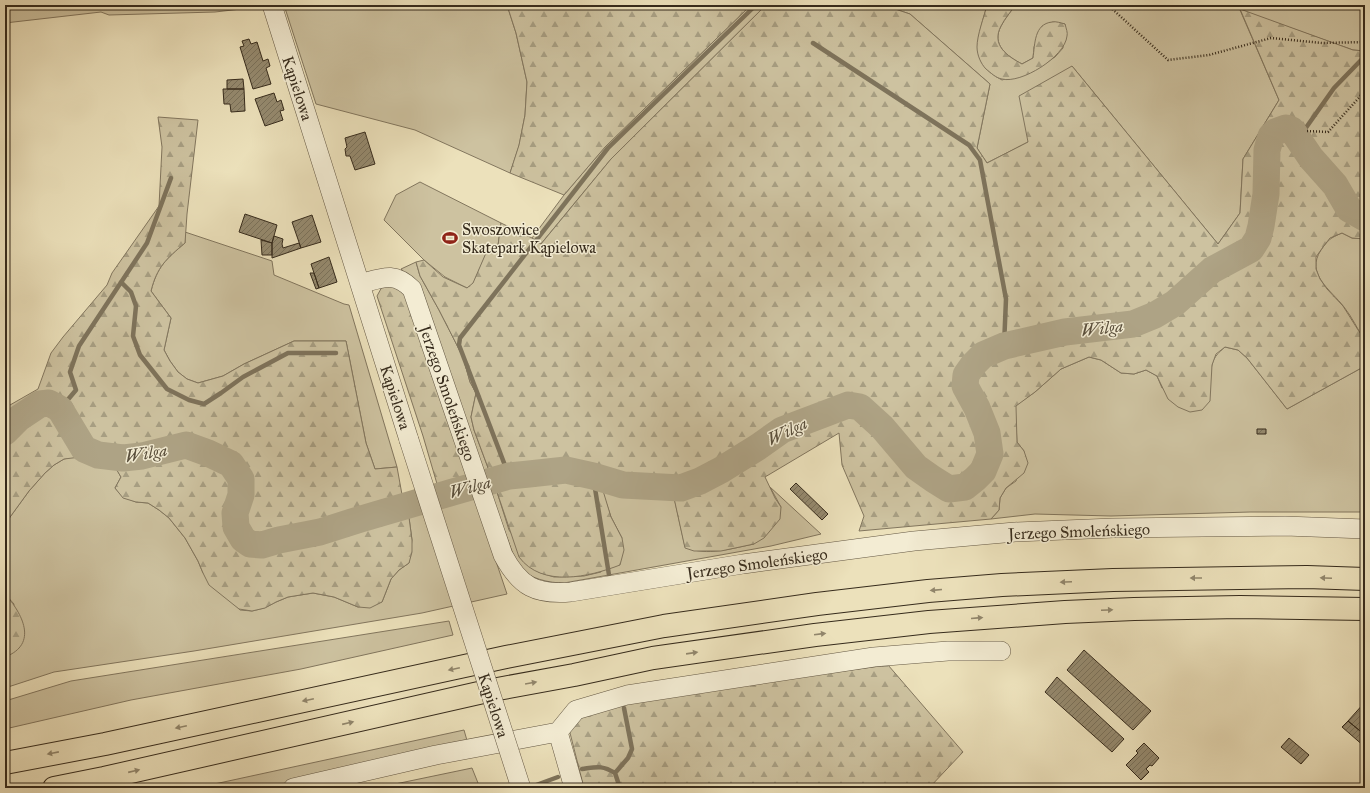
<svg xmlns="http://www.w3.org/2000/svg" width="1370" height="793" font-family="'IM FELL Great Primer',serif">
	<defs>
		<pattern id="forest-firs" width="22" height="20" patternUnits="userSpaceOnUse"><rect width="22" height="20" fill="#cdc2a0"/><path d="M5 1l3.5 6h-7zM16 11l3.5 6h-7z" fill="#a79e82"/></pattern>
		<pattern id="building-hatch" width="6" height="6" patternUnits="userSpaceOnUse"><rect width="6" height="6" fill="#958a6f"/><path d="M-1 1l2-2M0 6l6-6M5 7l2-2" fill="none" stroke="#7a715a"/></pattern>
	</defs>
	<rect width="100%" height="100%" fill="#ece1bb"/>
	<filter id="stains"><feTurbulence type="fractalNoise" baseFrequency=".005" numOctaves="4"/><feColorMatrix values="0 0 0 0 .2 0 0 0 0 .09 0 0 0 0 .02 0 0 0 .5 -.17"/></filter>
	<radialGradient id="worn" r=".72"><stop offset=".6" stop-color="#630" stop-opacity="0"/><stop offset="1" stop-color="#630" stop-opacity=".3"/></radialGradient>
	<path fill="#cdc2a0" stroke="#82765e" d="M5 5H239L241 9 215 12 109 15 101 12 5 23Z
		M284 5H507L516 33 527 82 525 115 519 146 510 173 415 130 316 104Z
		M751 5H766L611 159 540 245 532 238 564 195 605 147Z
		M883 5H987C979 36 966 62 1002 80L1035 70 1055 57 1063 48 1065 24 1053 22 1042 26 1034 47 1033 58 1022 64C1007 56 991 45 1001 26 1005 18 1011 12 1015 5H1365V51L1353 50 1240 10 1279 100 1243 159 1240 213 1218 244 1072 66 1028 142 987 163 977 148 990 84 910 14Z
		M420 182 501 223 497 253 486 254 473 284 467 288 445 277 424 260 384 220 396 195Z
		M185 232 272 261 274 275 344 304 349 305 397 467 375 469 366 443 346 341H294L244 364 223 376 198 383 187 379 178 372 170 361 164 350 171 318 151 291C157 267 166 259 185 243Z
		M1342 233 1352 238 1365 239V341C1358 330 1352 317 1344 307 1331 290 1305 274 1321 250 1328 240 1330 238 1342 233Z
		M416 262 420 276 439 310 463 357 470 382 476 393 471 417 474 430 497 492 509 530 538 572 554 577 584 576 601 572 622 538 611 517 600 484 674 497 685 547C707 557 732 548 754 544L781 507 770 487 821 534 771 546 564 583C550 583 528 579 519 566 517 562 515 558 513 554L471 440 421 287 401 269Z
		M1225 347 1238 350 1247 358 1287 409 1365 366V512H1250L1111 516 1035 514 991 519 999 510 1000 498 1006 488 1016 481 1024 451 1017 442 1015 406 1035 392 1061 369 1089 357 1101 360 1121 373 1134 374 1146 370 1157 376 1162 388 1210 377C1212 361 1213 357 1225 347Z
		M77 456C89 456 104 457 114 466 117 469 119 474 121 477L115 488 123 497 136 502 148 503 159 510 169 518 185 538 198 561 203 573 240 610 252 611 264 608 276 602 288 597 313 593 334 597 358 607 382 602 391 579 399 570 409 563 412 540 408 510 473 493 507 594 422 613 194 651 54 672 5 688V657L9 655 14 604 5 594V524L29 491 45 473 54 465 64 459Z
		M449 621 453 635 301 669 131 700 5 729V701L71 681Z
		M464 730 468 744 272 788H196Z
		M472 768 480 788H376Z"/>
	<path fill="url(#forest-firs)" stroke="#82765e" d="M507 5H751L605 147 564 195 510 173 519 145 525 115 527 82 516 33Z
		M766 5H883L910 14 990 84 977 148 987 163 1028 142 1019 96 1072 66 1218 244 1240 213 1243 159 1279 100 1240 9 1353 50 1365 51V117L1364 126 1365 133V239L1352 238 1342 233 1330 238 1323 247 1316 257V269L1320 279 1327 289 1343 306 1365 341V366L1287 409 1247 358 1238 350 1225 347 1216 354 1212 365 1210 401 1202 410 1190 412 1178 407 1168 399 1157 376 1146 370 1134 374 1121 373 1101 360 1089 357 1061 369 1035 392 1016 406 1017 442 1024 451 1028 463 1024 473 1006 488 1000 498 999 510 991 519 859 531 864 516 842 465 839 433 765 477 775 498 781 507 780 519 764 538 754 544 721 551H694L685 548 674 498 601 484 611 517 622 538 624 550 620 565C589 577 542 588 519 557L497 492 474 430 471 417 476 393 470 382 463 357 439 310 420 276 416 262 424 260 443 277 467 288 473 283 486 253H497L501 223 532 238 541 244 611 159Z
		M987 5H1015C1011 12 1005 18 1001 26 991 45 1007 56 1022 64L1033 58C1035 44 1034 24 1052 22 1056 21 1061 23 1065 24 1066 28 1068 33 1067 36 1065 57 1021 84 1002 79 996 78 991 73 986 69 981 64 977 55 977 47 977 35 984 17 987 5Z
		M158 117 198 120 187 214 185 243C166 259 157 267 151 291L171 318 164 350 170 361 178 372 187 379 198 383 223 376 244 364 294 341H346L366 443 375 469 397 467 403 500 408 510 412 540V552L409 563 399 570 391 579 382 602 370 608 358 607 334 597 313 593 288 597 276 602 265 608 252 611 239 609 209 585 203 573 198 561 185 538 169 518 159 510 148 503 136 502 123 498 115 488 121 477 115 467 103 460 89 456 64 459 54 465 45 473 29 491 5 524V406L10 405 38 389 51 353 63 337 107 285 112 273 159 206 162 147Z
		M383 285H393L406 294 473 493 442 501 423 436 377 296Z
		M5 594C22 613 39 644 5 657Z
		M888 665 963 752 929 788H584L569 729 592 709 700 690Z"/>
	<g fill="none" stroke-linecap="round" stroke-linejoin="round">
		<path stroke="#7e735b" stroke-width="4.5" d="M813 43 969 145 980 160 1006 299 1004 346
			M1298 139 1334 88 1365 56
			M121 282 131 292 136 306 133 336 140 355 167 389 189 400 204 404 221 393 243 377 288 353H336
			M60 409 76 390 70 372 79 346 147 243 171 178
			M509 476 459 345 460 338 608 148 756 5
			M593 476 610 581
			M582 769C597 767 602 765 615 773L620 788
			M615 773 628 758 632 749 624 708
			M528 788 558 777"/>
		<path stroke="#aea385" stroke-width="27" d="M5 432 19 418 40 404 49 403 60 409 84 449 98 455 123 458 142 456 186 445 208 453 231 464 241 479V495L235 513 236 527 243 539 250 544 262 545 279 540 320 532 361 519 453 492 509 476 529 474 566 470 593 476 623 485 681 488 700 481 721 470 758 447 782 430 848 405 860 407 882 427 916 467 933 479 949 489 965 487 975 479 983 471 990 454 987 433 977 408 965 386 966 375 973 365 983 355 1004 346 1065 332 1133 324 1155 315 1175 303 1212 270 1251 249 1258 238 1261 226 1266 194 1267 150 1271 136 1275 132 1286 128 1292 130 1311 158 1335 185 1349 209 1365 218"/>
	</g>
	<path fill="url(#building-hatch)" stroke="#362b1c" d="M249 39 251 44 257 42 263 61 268 59 270 66 266 68 271 84 253 89 240 47 244 46 242 41Z
		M243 79 244 89H227V80Z
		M223 89H244L245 111 231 112 230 104H224Z
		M274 93 277 102 281 100 284 110 280 111 283 120 265 126 255 99Z
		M365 132 375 164 355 170 350 156H346L345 149 347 147 345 138Z
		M245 214 277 225 272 243 239 232Z
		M312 215 321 242 301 248 292 222Z
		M274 236 283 239 282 244 283 248 299 243 301 248 272 258V243Z
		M261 240 272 243V255H262Z
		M329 257 337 282 319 288 311 264Z
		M310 273H314L319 288 316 289Z
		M1257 429H1266V434H1257Z
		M796 483 828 514 822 520 790 489Z
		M1084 650 1151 711 1133 730 1067 670Z
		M1057 677 1124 739 1112 752 1045 692Z
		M1365 702V735L1348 721Z
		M1348 721 1365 735V747L1342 727Z
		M1289 738 1309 755 1301 764 1281 747Z
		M1144 743 1159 758 1152 766 1150 765 1146 769 1149 772 1141 780 1126 765 1138 753 1136 751Z"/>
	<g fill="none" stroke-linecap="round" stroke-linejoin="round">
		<defs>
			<path id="minor" d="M272 5 409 440
				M360 284C382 278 394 271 412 289L503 555C520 587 536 595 571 592L743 564 914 541 1015 532 1113 528 1285 526 1365 529
				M558 732 574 788
				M293 788 436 755 558 732 576 710 627 695 874 657 948 651H1001"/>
			<path id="highway" d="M5 763 105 744 506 657 664 626 817 604 928 591 1002 585 1113 580 1307 577 1365 579
				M54 788 104 778 492 690 574 675 653 658 815 635 929 622 1065 612 1134 609 1240 607 1365 609"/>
		</defs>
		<use href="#minor" stroke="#645844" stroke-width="20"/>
		<use href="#highway" stroke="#362b1c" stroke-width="24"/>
		<path stroke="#362b1c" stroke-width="2.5" stroke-dasharray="1 2" stroke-linecap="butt" d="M1108 5 1168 60 1209 55 1271 38 1322 43 1365 42
			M1307 131 1328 132 1365 91"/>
		<use href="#minor" stroke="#f3ecd3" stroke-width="19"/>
		<use href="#highway" stroke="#ece1bb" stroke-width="22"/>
		<defs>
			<path id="minor-bridge" d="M409 440 521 788"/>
		</defs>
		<use href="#minor-bridge" stroke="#645844" stroke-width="20" stroke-linecap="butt"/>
		<use href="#minor-bridge" stroke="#f3ecd3" stroke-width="19"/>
	</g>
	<defs><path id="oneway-solid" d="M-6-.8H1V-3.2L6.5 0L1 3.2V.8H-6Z"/></defs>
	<g fill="#91866c">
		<use href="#oneway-solid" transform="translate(1196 578) rotate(180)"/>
		<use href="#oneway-solid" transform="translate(1326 578) rotate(-178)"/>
		<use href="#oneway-solid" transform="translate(1066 582) rotate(177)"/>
		<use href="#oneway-solid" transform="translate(936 590) rotate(175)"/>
		<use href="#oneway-solid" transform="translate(1107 610) rotate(-3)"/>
		<use href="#oneway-solid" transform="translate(977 618) rotate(-5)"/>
		<use href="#oneway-solid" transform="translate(820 634) rotate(-7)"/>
		<use href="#oneway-solid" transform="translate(692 653) rotate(-8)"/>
		<use href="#oneway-solid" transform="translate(454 669) rotate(168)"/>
		<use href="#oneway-solid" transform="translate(531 683) rotate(-10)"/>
		<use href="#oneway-solid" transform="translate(308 700) rotate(168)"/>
		<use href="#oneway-solid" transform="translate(348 723) rotate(-13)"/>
		<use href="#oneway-solid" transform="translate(181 727) rotate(168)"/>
		<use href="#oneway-solid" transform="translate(53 753) rotate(169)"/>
		<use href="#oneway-solid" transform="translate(134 771) rotate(-13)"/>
	</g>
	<defs>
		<symbol id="stadium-bare" viewBox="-9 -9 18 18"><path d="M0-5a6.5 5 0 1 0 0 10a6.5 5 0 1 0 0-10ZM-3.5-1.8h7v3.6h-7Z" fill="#8f2418" stroke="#f3ecd3" stroke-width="2.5" paint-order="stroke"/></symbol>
	</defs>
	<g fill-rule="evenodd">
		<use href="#stadium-bare" x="439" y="227" width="22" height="22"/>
	</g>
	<g text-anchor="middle" stroke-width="3" stroke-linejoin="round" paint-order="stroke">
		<g font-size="16" fill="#362b1c" stroke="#f3ecd3">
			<text transform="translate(298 88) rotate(72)" y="6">Kąpielowa</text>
			<text transform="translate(448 393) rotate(71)" y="6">Jerzego Smoleńskiego</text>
			<text transform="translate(396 397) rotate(72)" y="6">Kąpielowa</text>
			<text transform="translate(1079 531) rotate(-2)" y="6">Jerzego Smoleńskiego</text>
			<text transform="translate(757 563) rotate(-8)" y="6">Jerzego Smoleńskiego</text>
			<text transform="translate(494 705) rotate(72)" y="6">Kąpielowa</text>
		</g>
		<g font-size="16" fill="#362b1c" stroke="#f3ecd3" text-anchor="start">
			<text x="462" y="235">Swoszowice<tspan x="462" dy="18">Skatepark Kąpielowa</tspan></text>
		</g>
		<g font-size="17" font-style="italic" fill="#5a4f3c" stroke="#f3ecd3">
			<text transform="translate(1102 328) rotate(-7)" y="6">Wilga</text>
			<text transform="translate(787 431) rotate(-26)" y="6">Wilga</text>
			<text transform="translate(146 453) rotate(-10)" y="6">Wilga</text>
			<text transform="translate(470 487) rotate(-16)" y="6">Wilga</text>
		</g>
	</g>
	<rect width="1370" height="793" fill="none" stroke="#ece1bb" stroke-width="20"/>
	<rect x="6" y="6" width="1358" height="781" fill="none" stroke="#362b1c" stroke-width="2"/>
	<rect x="10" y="10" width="1350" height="773" fill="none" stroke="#362b1c"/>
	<rect width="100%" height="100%" filter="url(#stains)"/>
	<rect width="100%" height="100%" fill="url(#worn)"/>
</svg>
